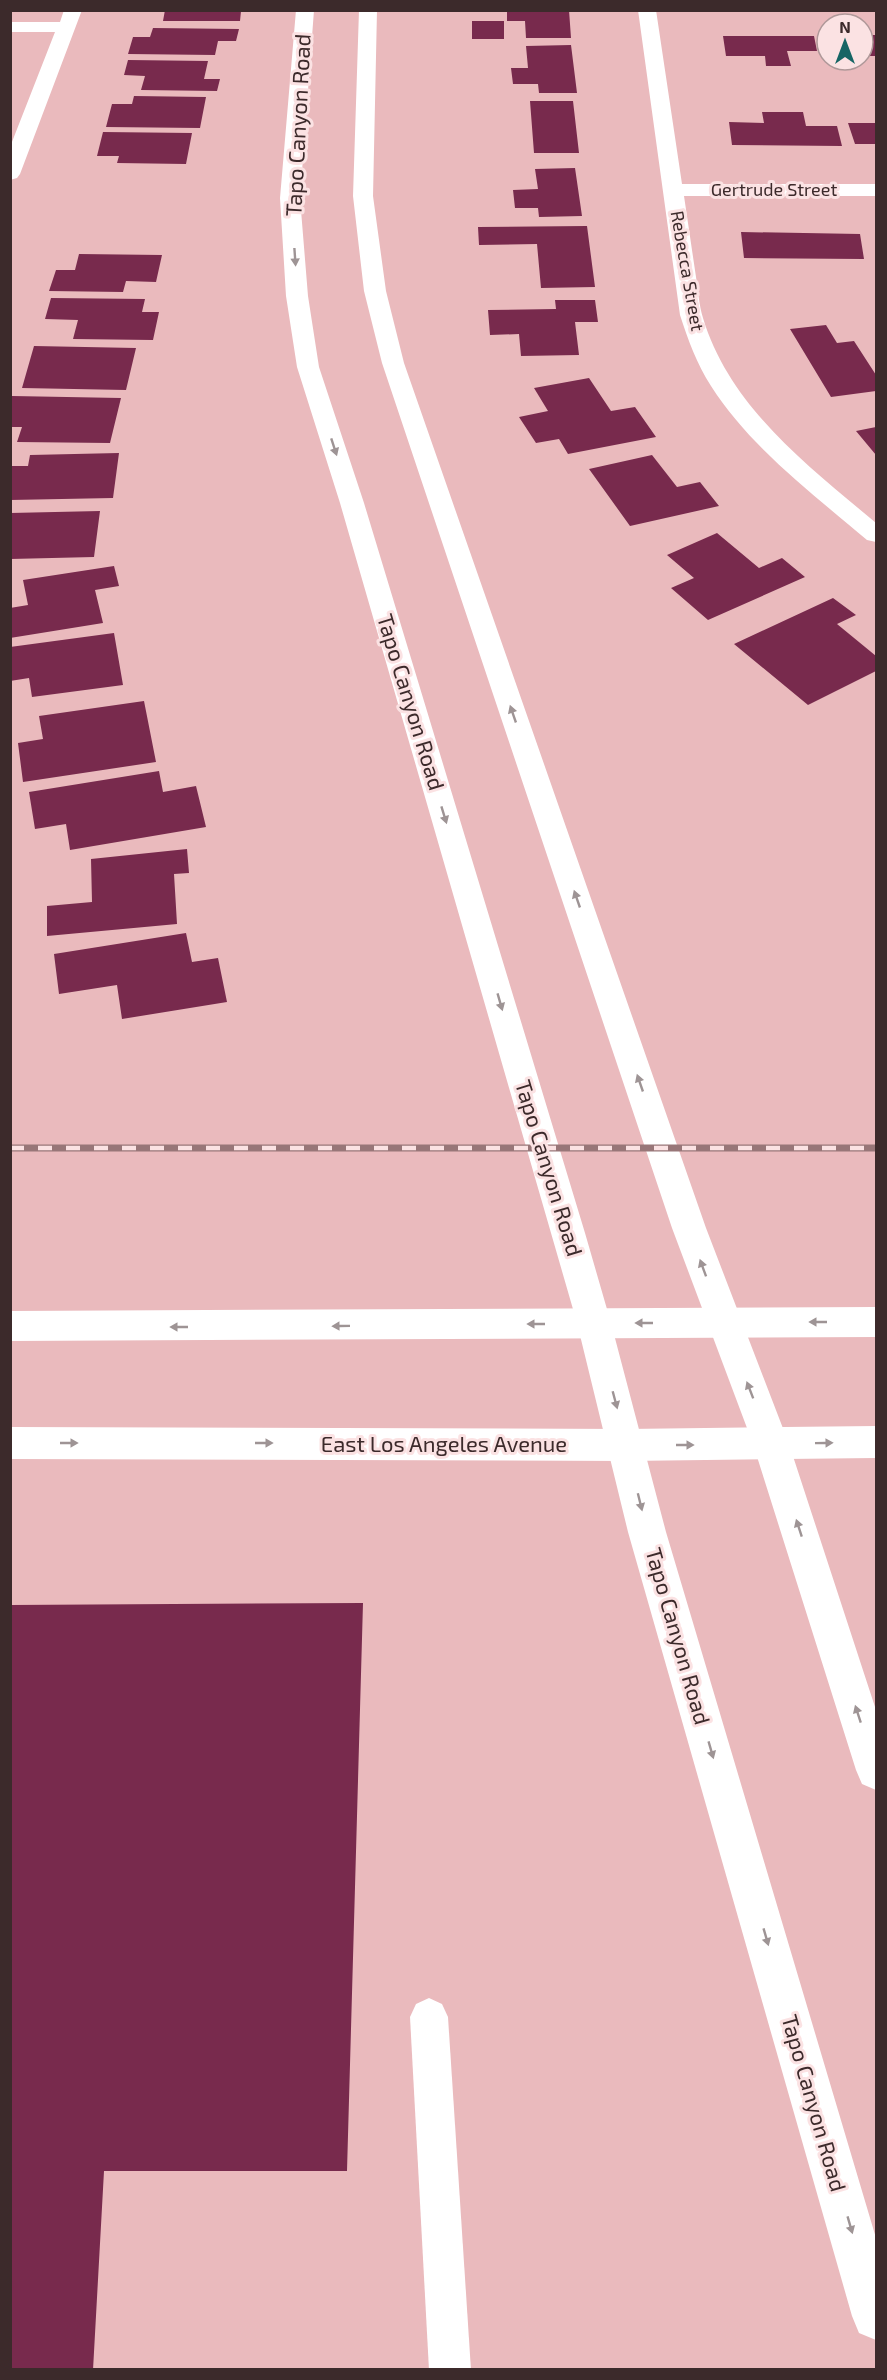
<svg xmlns="http://www.w3.org/2000/svg" width="887" height="2380" font-family="'Exo 2',sans-serif">
	<rect width="100%" height="100%" fill="#eababd"/>
	<path fill="#782a4d" d="M165 10H229L241 11 240 21H163Z
		M507 10H569L571 38H526L525 21H507Z
		M472 21H504V39H472Z
		M153 28 239 29 236 41H218L215 55 128 54 133 37H150Z
		M863 35H876V56H863Z
		M723 36H814L817 51H787L791 66H766L765 56H726Z
		M571 45 577 93H539L538 84H513L511 68H528L526 46Z
		M128 60 208 61 204 79H220L217 91 141 90 145 76 124 75Z
		M134 96 206 97 200 128 106 127 112 104H132Z
		M530 101H573L579 153H534Z
		M762 112H803L806 126H837L842 146 732 145 729 122 764 123Z
		M848 123H876V144H855Z
		M103 132 192 133 186 164 117 163 119 156H97Z
		M575 168 582 216 539 217 538 208H515L513 190 538 189 535 169Z
		M587 226 595 287 541 288 537 244 479 245 478 227Z
		M741 232 860 234 864 259 744 258Z
		M79 254 162 255 156 282 126 281 123 292 49 291 56 270H75Z
		M51 298 145 299 142 312H159L153 340 73 339 78 320 45 319Z
		M555 300H595L598 322H575L579 355 521 356 519 334 490 335 488 310 556 309Z
		M826 325 837 343 854 341 876 375V391L831 397 790 329Z
		M34 346 136 348 126 390 22 388Z
		M589 378 611 411 635 407 656 437 568 454 559 439 536 443 519 417 548 411 534 388Z
		M12 396 121 398 110 443 17 442 22 427H10Z
		M876 427V455L856 431Z
		M119 453 113 498 10 500V466H28L30 455Z
		M652 455 677 487 700 482 719 506 630 526 589 469Z
		M100 511 94 557 10 559V513Z
		M717 533 759 568 782 558 805 577 708 620 671 588 694 578 667 555Z
		M114 566 119 586 95 590 103 623 10 638V608L28 605 23 580Z
		M833 598 856 615 837 624 876 656V671L808 705 734 644Z
		M114 633 123 685 32 697 29 678 10 681V647Z
		M144 701 156 762 23 782 18 743 43 739 39 716Z
		M159 771 163 792 196 786 206 827 70 850 66 824 35 829 29 792Z
		M187 849 189 873 174 874 177 924 47 936V906L92 902 91 859Z
		M186 933 192 962 218 958 227 1002 122 1019 117 985 59 994 54 954Z
		M363 1603 347 2171H104L93 2370H10V1605Z"/>
	<g fill="none" stroke-linecap="round" stroke-linejoin="round">
		<path fill="#fff" fill-rule="evenodd" d="M429 1998 442 2004 448 2017 471 2370H429L410 2017 416 2004Z"/>
		<path fill="#fff" fill-rule="evenodd" d="M64 10H82L20 174 17 178 10 180V147L55 32H10V22H60Z
			M638 10H656L682 184H876V196H684C688 223 692 250 696 277 698 290 699 305 703 318 730 407 807 465 876 523V542L867 540C814 495 749 446 711 386 697 364 688 340 680 315Z"/>
		<path fill="#fff" fill-rule="evenodd" d="M296 10H314L300 198 308 296 319 367 364 503 585 1233 611 1323 666 1532 876 2238V2340L859 2333 852 2316 628 1532 577 1323 551 1233 340 503 297 367 286 296 280 198Z
			M359 10H377L373 196 386 291 404 363 706 1228 789 1444 876 1710V1790L862 1784 856 1770 753 1444 672 1228 382 363 364 291 353 196Z"/>
		<path fill="#fff" fill-rule="evenodd" d="M876 1307V1337L10 1341V1311Z
			M876 1426V1458L627 1461 10 1459V1427L627 1429Z"/>
		<defs>
			<path id="rail" d="M10 1148H876"/>
		</defs>
		<use href="#rail" stroke="#987678" stroke-width="7"/>
		<use href="#rail" stroke="#fbe2e3" stroke-width="4.5" stroke-dasharray="14" stroke-linecap="butt"/>
	</g>
	<defs><path id="oneway-solid" d="M-6-.8H1V-3.2L6.5 0L1 3.2V.8H-6Z" transform="scale(1.5)"/></defs>
	<g fill="#9e9495">
		<use href="#oneway-solid" transform="translate(295 257) rotate(86)"/>
		<use href="#oneway-solid" transform="translate(334 447) rotate(72)"/>
		<use href="#oneway-solid" transform="translate(513 714) rotate(-109)"/>
		<use href="#oneway-solid" transform="translate(444 815) rotate(73)"/>
		<use href="#oneway-solid" transform="translate(577 899) rotate(-109)"/>
		<use href="#oneway-solid" transform="translate(500 1002) rotate(74)"/>
		<use href="#oneway-solid" transform="translate(640 1083) rotate(-109)"/>
		<use href="#oneway-solid" transform="translate(703 1268) rotate(-110)"/>
		<use href="#oneway-solid" transform="translate(818 1322) rotate(180)"/>
		<use href="#oneway-solid" transform="translate(644 1323) rotate(180)"/>
		<use href="#oneway-solid" transform="translate(536 1324) rotate(180)"/>
		<use href="#oneway-solid" transform="translate(341 1326) rotate(179)"/>
		<use href="#oneway-solid" transform="translate(179 1327) rotate(-180)"/>
		<use href="#oneway-solid" transform="translate(750 1390) rotate(-111)"/>
		<use href="#oneway-solid" transform="translate(615 1400) rotate(75)"/>
		<use href="#oneway-solid" transform="translate(69 1443)"/>
		<use href="#oneway-solid" transform="translate(264 1443)"/>
		<use href="#oneway-solid" transform="translate(824 1443) rotate(-1)"/>
		<use href="#oneway-solid" transform="translate(685 1445)"/>
		<use href="#oneway-solid" transform="translate(640 1502) rotate(76)"/>
		<use href="#oneway-solid" transform="translate(799 1528) rotate(-108)"/>
		<use href="#oneway-solid" transform="translate(858 1714) rotate(-108)"/>
		<use href="#oneway-solid" transform="translate(711 1750) rotate(74)"/>
		<use href="#oneway-solid" transform="translate(766 1937) rotate(74)"/>
		<use href="#oneway-solid" transform="translate(850 2225) rotate(74)"/>
	</g>
	<g text-anchor="middle" stroke-width="6" stroke-linejoin="round" paint-order="stroke">
		<g font-size="18" fill="#3c2a2b" stroke="#fbe2e3">
			<text x="774" y="196">Gertrude Street</text>
			<text transform="translate(687 271) rotate(80)" y="6">Rebecca Street</text>
		</g>
		<g font-size="22" fill="#3c2a2b" stroke="#fbe2e3">
			<text transform="translate(298 125) rotate(-87)" y="8">Tapo Canyon Road</text>
			<text transform="translate(411 702) rotate(73)" y="8">Tapo Canyon Road</text>
			<text transform="translate(549 1168) rotate(73)" y="8">Tapo Canyon Road</text>
			<text x="444" y="1452">East Los Angeles Avenue</text>
			<text transform="translate(678 1636) rotate(74)" y="8">Tapo Canyon Road</text>
			<text transform="translate(814 2103) rotate(74)" y="8">Tapo Canyon Road</text>
		</g>
	</g>
	<rect width="887" height="2380" fill="none" stroke="#3c2a2b" stroke-width="24"/>
	<g transform="translate(845 42)"><circle r="28" fill="#fbe2e3" stroke="#af9899" stroke-width="1.5"/>
	<path d="M0-4.5L10 22L0 15L-10 22Z" fill="#166565"/>
	<text y="-9" font-size="16" font-weight="bold" text-anchor="middle" fill="#3c2a2b">N</text>
	</g>
</svg>
